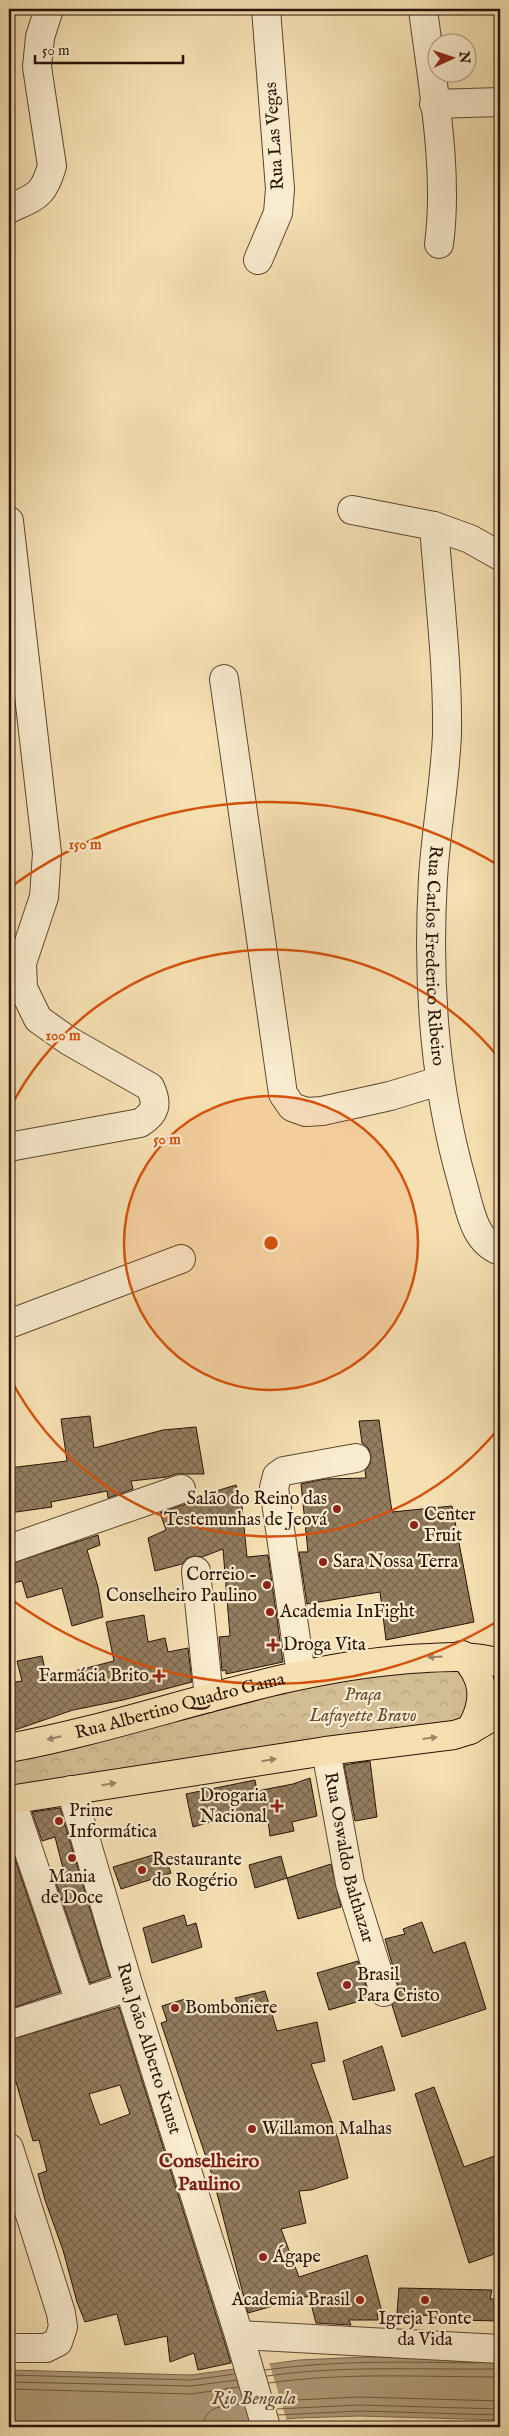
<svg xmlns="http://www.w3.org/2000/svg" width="509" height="2436" viewBox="0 0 509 2436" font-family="'IM FELL English',serif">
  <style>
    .park { fill: url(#park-crowns); stroke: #7e684e }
    .water { fill: #b09a78; stroke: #7a644b }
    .pier { fill: #f6e0b2 }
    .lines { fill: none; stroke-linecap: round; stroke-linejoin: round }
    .shore { stroke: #6c5640; stroke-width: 1 }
    .building { fill: url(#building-cross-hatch); stroke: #291308; fill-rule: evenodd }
    .minor-casing { stroke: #5c4632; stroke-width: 30 }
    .major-casing { stroke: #291308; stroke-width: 30 }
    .minor { stroke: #f9ebcd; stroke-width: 28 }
    .major { stroke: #f6e0b2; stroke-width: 28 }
    .oneway { fill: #9a8466 }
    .ring { fill: none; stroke: #d5520c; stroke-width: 2.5 }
    .poi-dot { fill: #8f2418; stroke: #f9ebcd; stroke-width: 2 }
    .labels { text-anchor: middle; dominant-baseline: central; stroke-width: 4.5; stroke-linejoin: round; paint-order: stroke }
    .street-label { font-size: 18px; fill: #291308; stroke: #f9ebcd }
    .poi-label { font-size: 18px; fill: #291308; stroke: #f9ebcd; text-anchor: start }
    .park-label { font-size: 18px; font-style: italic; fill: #644e39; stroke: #f9ebcd }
    .water-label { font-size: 19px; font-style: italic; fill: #5f4935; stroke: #f9ebcd }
    .quarter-label { font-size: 20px; font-weight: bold; fill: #7a1f14; stroke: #f9ebcd }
    .centre { fill: #d5520c; stroke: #f9ebcd; stroke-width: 2.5 }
    .ring-label { font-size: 15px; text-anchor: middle; font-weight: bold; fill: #d5520c; stroke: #f9ebcd; stroke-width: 4.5; stroke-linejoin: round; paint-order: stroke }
  </style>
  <defs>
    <pattern id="park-crowns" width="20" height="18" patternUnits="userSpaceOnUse" patternTransform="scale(1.25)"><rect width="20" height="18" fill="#d3bd95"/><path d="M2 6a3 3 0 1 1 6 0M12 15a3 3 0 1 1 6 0" fill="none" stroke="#b5a27f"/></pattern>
    <pattern id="building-cross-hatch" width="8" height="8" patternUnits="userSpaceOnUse" patternTransform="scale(1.25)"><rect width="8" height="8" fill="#947e60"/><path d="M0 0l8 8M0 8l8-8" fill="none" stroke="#79664d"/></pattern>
  </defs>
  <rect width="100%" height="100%" fill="#f6e0b2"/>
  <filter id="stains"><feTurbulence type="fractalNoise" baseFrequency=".004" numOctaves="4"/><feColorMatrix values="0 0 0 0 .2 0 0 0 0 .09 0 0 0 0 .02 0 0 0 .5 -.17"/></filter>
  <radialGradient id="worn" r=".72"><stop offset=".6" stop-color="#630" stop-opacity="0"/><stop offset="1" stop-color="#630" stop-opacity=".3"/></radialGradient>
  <path class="park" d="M466 1661 475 1695 465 1722 9 1795V1752L303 1683Z"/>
  <path class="water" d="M365 2357 500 2358V2420L359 2416 298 2418 196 2427H9V2370L191 2375 299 2360Z"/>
  <path class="pier" d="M269 2362 287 2421 257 2424 240 2366Z"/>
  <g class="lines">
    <path class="shore" d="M265 2370C335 2360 405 2362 476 2363
      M9 2375 191 2380 235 2374
      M267 2376C344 2365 422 2370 500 2369
      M9 2382 191 2386 237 2380
      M269 2383C346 2372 423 2377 500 2377
      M9 2389 191 2394 239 2387
      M274 2401 359 2397 500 2401
      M276 2409 359 2405 500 2409
      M278 2415 359 2411 500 2415
      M203 2427C204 2404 226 2406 244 2404"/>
  </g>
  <path class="building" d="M90 1416 94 1448 163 1430 196 1427 204 1474H176L167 1477 131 1481 133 1489 108 1498 107 1491 51 1502 52 1507 9 1513V1468L67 1461 61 1419Z
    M379 1420 392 1512 452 1506 474 1622 386 1640 380 1592 307 1604 299 1552H308L301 1484 325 1479 366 1478 365 1471 370 1464 371 1456 368 1448 362 1443 359 1421Z
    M236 1485 242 1506 247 1557 268 1555 283 1662 226 1674V1670L222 1671 219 1637 230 1636 223 1549 202 1557 194 1556 187 1558 182 1564 155 1571 148 1538 166 1530 160 1513 186 1504 193 1498Z
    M98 1535 100 1545 87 1550 98 1587 103 1617 72 1626 62 1588 27 1598 22 1581 9 1584V1564Z
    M144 1615 148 1642 165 1638 168 1652 188 1648 192 1682 123 1700 73 1710 9 1732V1683L22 1681 17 1661 42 1656 47 1678 114 1661 106 1622Z
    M370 1761 377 1817 355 1821 344 1765Z
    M310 1778 317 1816 292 1822 294 1831 270 1836 267 1812 232 1821 231 1816 193 1827 186 1794 255 1780 257 1791 293 1784Z
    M60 1808 110 1976 90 1983 56 1883 66 1880 55 1837 42 1841 32 1812Z
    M163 1852 171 1873 121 1889 113 1867Z
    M14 1856 60 1992 9 2009V1857Z
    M281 1856 287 1878 255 1888 249 1865Z
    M331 1864 341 1907 298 1919 287 1878Z
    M184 1915 187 1926 196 1923 202 1947 152 1963 143 1928Z
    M422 1922 433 1953 465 1942 486 2009 402 2037 392 2005 399 1996V1988L385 1939 405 1934 403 1929Z
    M358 1961 370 1998 329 2010 317 1973Z
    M265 1991 277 2031 317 2022 325 2061 311 2064 338 2139 348 2178 311 2190 299 2191 306 2223 281 2229 299 2277 367 2255 382 2312H377L378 2320H349L351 2325 316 2323 309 2296 248 2313 213 2178 161 2023 167 2021 162 2006 185 1999 190 2014 209 2008 216 2010 238 2004 235 1998Z
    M119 2007 224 2340 231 2363 198 2370 194 2353 170 2362 167 2336 125 2345 117 2314 85 2322 77 2302 63 2250 45 2200 38 2174 47 2171 39 2140 33 2141 16 2082 14 2083 9 2067V2040ZM120 2085 130 2114 100 2125 89 2094Z
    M382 2046 395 2090 353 2100 343 2061Z
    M434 2087 464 2167 500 2154V2252L469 2263 415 2094Z
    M399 2288 492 2290 490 2299H500V2321L456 2320V2318L397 2313Z"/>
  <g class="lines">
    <defs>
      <g id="minor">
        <path d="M423 9C432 83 449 170 439 244"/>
        <path d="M434 104 500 102"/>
        <path d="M9 209C36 196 43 197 52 166L37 67 40 37 49 9"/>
        <path d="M258 260 278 213 280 189 266 9"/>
        <path d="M352 510 434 526 470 539 500 556"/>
        <path d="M9 521 47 853 44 897 22 963 23 988 38 1019 69 1041 150 1087C158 1104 156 1113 140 1123L9 1147"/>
        <path id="s1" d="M434 526C439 595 448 666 447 734 445 782 436 830 433 878 427 981 434 1085 463 1185 470 1210 474 1241 500 1251"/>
        <path d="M224 679 283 1094 292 1107 306 1112 322 1111 390 1096 439 1081"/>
        <path d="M9 1324 181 1259"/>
        <path d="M9 1549 181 1489"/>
        <path d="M196 1571 209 1698"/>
        <path d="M301 1674 274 1488 277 1476 284 1471 356 1458"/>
        <path id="s2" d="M326 1751 350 1883 384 1992"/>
        <path id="s3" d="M71 1790 129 1987 239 2335 266 2427"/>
        <path d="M11 1799 80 2002"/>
        <path d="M9 2025 129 1987"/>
        <path d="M9 2148 61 2313 63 2327 58 2342 46 2348H9"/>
        <path d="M239 2335 500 2349"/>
      </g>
      <g id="major">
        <path d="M462 1655C487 1678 486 1704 470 1730"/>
        <path id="s4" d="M9 1748C144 1723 273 1669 410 1659 442 1657 470 1654 500 1663"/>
        <path d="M9 1800 326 1751 454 1735 470 1730 500 1712"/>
      </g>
    </defs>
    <use href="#minor" class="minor-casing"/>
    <use href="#major" class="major-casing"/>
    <use href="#minor" class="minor"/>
    <use href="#major" class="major"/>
  </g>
  <defs><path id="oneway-solid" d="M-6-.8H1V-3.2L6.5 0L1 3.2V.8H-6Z" transform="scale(1.25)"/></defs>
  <g class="oneway">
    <use href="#oneway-solid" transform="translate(435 1657) rotate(176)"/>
    <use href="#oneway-solid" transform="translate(54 1738) rotate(167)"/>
    <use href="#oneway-solid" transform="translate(430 1738) rotate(-7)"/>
    <use href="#oneway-solid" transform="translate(269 1760) rotate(-9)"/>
    <use href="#oneway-solid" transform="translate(109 1784) rotate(-9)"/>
  </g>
  <circle cx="271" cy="1243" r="147" fill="#d5520c" fill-opacity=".12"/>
  <g class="ring">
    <circle cx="271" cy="1243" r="147"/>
    <path d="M499 1428A294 294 0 0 1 9 1376M9 1110A294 294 0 0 1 499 1058"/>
    <path d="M498 1621A441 441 0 0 1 12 1600M12 886A441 441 0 0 1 498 865"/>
  </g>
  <g class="poi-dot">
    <circle cx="337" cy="1509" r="5"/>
    <circle cx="414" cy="1525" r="5"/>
    <circle cx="323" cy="1562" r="5"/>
    <circle cx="267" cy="1585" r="5"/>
    <circle cx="270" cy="1612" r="5"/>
    <path d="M270.5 1637.5h5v5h5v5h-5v5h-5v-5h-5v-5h5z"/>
    <path d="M156.5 1668.5h5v5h5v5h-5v5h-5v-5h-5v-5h5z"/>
    <path d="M274.5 1798.5h5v5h5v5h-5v5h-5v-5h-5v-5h5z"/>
    <circle cx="59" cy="1821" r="5"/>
    <circle cx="72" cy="1858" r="5"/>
    <circle cx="142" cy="1870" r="5"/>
    <circle cx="347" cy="1985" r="5"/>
    <circle cx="175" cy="2008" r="5"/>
    <circle cx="252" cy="2129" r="5"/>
    <circle cx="263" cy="2257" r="5"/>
    <circle cx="360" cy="2300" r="5"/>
    <circle cx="425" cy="2300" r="5"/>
  </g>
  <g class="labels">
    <g class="street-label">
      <text transform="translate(275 136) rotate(-94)">Rua Las Vegas</text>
      <text stroke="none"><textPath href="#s1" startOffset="431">Rua Carlos Frederico Ribeiro</textPath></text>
      <text stroke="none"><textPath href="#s4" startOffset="176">Rua Albertino Quadro Gama</textPath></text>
      <text stroke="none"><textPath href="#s2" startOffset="109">Rua Oswaldo Balthazar</textPath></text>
      <text stroke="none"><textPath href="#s3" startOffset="270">Rua João Alberto Knust</textPath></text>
    </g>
    <g class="poi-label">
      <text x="327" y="1499" text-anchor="end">Salão do Reino das<tspan x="327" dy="21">Testemunhas de Jeová</tspan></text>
      <text x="424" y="1515">Center<tspan x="424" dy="21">Fruit</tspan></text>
      <text x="333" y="1562">Sara Nossa Terra</text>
      <text x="257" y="1575" text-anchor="end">Correio -<tspan x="257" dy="21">Conselheiro Paulino</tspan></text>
      <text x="280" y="1612">Academia InFight</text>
      <text x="283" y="1645">Droga Vita</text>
      <text x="149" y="1676" text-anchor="end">Farmácia Brito</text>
      <text x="267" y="1796" text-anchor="end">Drogaria<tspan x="267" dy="21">Nacional</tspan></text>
      <text x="69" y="1811">Prime<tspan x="69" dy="21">Informática</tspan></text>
      <text x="152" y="1860">Restaurante<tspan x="152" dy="21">do Rogério</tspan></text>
      <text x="72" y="1877" text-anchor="middle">Mania<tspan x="72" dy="21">de Doce</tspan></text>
      <text x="357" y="1975">Brasil<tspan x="357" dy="21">Para Cristo</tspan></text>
      <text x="185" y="2008">Bomboniere</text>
      <text x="262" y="2129">Willamon Malhas</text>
      <text x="273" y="2257">Ágape</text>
      <text x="350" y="2300" text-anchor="end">Academia Brasil</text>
      <text x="425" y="2319" text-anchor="middle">Igreja Fonte<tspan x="425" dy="21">da Vida</tspan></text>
    </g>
    <g class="park-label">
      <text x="363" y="1695">Praça<tspan x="363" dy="21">Lafayette Bravo</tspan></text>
    </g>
    <g class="water-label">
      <text x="254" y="2399">Rio Bengala</text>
    </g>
    <g class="quarter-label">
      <text x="209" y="2161">Conselheiro<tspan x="209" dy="23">Paulino</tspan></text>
    </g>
  </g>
  <circle cx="271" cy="1243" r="8" class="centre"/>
  <g class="ring-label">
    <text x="85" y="849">150 m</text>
    <text x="63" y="1040">100 m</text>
    <text x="167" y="1144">50 m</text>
  </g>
  <rect width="509" height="2436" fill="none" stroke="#f6e0b2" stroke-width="30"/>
  <rect x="10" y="10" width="489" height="2416" fill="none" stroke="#291308" stroke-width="2.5"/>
  <rect x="15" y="15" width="479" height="2406" fill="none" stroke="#291308"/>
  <g transform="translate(452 58) rotate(87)"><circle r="24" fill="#f9ebcd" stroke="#a6957e"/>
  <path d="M0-4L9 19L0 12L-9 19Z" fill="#8f2418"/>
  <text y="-8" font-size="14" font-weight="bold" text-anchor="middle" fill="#291308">N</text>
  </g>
  <path d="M35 55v8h148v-8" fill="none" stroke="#291308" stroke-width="2.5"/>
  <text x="42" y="55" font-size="15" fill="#291308" stroke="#f9ebcd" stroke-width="4" paint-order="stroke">50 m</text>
  <rect width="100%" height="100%" filter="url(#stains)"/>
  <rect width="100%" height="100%" fill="url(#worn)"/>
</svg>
